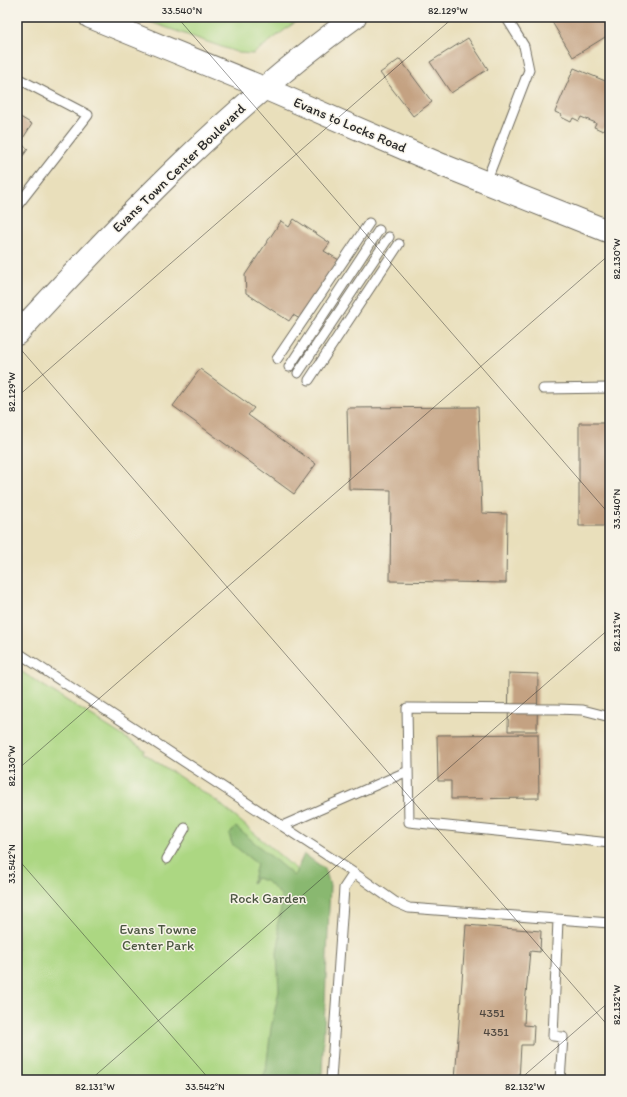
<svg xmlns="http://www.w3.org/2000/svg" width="627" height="1097" viewBox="0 0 627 1097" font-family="Itim,sans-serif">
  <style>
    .green { fill: #acd782; stroke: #6c8156 }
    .forest { fill: #89b870; stroke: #5a724e }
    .building { fill: #c4a282 }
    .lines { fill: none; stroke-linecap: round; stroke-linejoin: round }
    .service-casing { stroke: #6e6a5d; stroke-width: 11 }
    .tertiary-casing { stroke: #6e6a5d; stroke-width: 24 }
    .service { stroke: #fff; stroke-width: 9 }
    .tertiary { stroke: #fff; stroke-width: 22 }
    .ticks { fill: none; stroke: #2b2b2b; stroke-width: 1; stroke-opacity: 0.45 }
    .labels { text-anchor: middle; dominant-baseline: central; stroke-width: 3; stroke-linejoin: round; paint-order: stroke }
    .number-label { font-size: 12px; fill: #514941 }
    .street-label { font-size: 14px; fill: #2b2b2b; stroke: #f7f3e8 }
    .park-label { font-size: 14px; fill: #4b5641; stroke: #f7f3e8 }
    .neatline { fill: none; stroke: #2b2b2b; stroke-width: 1.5 }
    .ticks-label { font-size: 10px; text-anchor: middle; fill: #2b2b2b }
  </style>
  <rect width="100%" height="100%" fill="#f7f3e8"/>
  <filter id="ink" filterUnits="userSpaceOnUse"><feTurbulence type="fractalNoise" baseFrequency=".025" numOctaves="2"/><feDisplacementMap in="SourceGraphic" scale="8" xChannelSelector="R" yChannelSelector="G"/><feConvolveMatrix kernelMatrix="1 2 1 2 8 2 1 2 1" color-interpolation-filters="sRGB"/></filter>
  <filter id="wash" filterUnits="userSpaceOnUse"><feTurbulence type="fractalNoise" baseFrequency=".012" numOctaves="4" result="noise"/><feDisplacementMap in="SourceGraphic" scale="16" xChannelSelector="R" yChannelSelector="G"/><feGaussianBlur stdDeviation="0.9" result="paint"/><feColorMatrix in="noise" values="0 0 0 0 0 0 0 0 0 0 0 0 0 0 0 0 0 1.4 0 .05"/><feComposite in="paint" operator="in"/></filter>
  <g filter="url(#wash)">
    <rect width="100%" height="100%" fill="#e9dfbb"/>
    <path class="green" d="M136 17H302L253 54 239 53Z
      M17 669 145 750 143 753 218 802 304 876 290 1080H17Z"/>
    <path class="forest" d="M236 827 294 876 304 854 325 869 330 885 322 1074 289 1080H262L266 1070 271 1028 279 991 277 952 280 937 277 926 281 909V895L266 881 256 878 252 884 257 864 232 844 229 834Z"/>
    <g id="blocks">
      <path class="building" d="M549 17H610V34L573 57Z
        M468 38 488 69 451 93 430 62Z
        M400 59 432 102 413 116 380 73Z
        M574 68 610 83V130L605 128 603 131 594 127 596 123 581 117 579 121 573 118 571 122 561 117 562 115 555 112Z
        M17 115 32 124 20 143 28 149 17 164Z
        M294 219 330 243 324 251 339 260 300 319 293 315 289 321 246 293 245 275 281 221 289 227Z
        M200 369 254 408 248 415 316 464 294 494 173 406Z
        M478 407 482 513 507 514 506 583 390 581 391 490 349 489 347 408Z
        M579 423H610V526H579Z
        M509 673 538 674 537 731H508Z
        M538 734 539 798 451 799V781H438L437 735Z
        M466 925 541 931 540 952 530 951 525 1005 524 1025 534 1026 533 1045H521L519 1080H455Z"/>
    </g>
  </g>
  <g filter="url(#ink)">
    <use href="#blocks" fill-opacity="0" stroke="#6e6a5d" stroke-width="1"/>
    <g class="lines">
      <defs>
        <path id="service" d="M17 78 88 115 17 206
          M486 182 529 70 524 46 506 17
          M277 359 369 223
          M289 367 379 230
          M298 373 389 237
          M309 380 399 244
          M543 389 610 388
          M17 652 354 873 395 902 409 908 610 923
          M610 717 583 710 556 709 407 708 409 822 610 843
          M282 826 408 771
          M167 859 185 828
          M558 920 553 1036 563 1037 560 1080
          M331 1080 344 888 354 873"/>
        <path id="tertiary" d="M90 17 264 88 442 165 610 232
          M17 334C121 221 229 107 355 17"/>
      </defs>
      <use href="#service" class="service-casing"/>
      <use href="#tertiary" class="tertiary-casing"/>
      <use href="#service" class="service"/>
      <use href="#tertiary" class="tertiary"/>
    </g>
  </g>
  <path class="ticks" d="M177 17 610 515M17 23 24 17M17 345 610 1028M17 397 454 17M17 770 610 254M17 858 210 1080M90 1080 610 628M519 1080 610 1001"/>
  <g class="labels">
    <g class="number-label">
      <text x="492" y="1013">4351</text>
      <text x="496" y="1032">4351</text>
    </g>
    <g class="street-label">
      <text transform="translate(350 125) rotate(23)">Evans to Locks Road</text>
      <text transform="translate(179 168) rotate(-44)">Evans Town Center Boulevard</text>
    </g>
    <g class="park-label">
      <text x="268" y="898">Rock Garden</text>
      <text x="158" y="929">Evans Towne<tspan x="158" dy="16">Center Park</tspan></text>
    </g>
  </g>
  <rect width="627" height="1097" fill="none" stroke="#f7f3e8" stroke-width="44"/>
  <rect x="22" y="22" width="583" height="1053" class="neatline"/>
  <g class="ticks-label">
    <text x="182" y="14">33.540°N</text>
    <text x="448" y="14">82.129°W</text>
    <text transform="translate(616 259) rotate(-90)" y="4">82.130°W</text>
    <text transform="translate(11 392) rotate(-90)" y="4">82.129°W</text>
    <text transform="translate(616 509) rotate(-90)" y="4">33.540°N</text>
    <text transform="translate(616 632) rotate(-90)" y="4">82.131°W</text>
    <text transform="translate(11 766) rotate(-90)" y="4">82.130°W</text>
    <text transform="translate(11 864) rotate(-90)" y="4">33.542°N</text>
    <text transform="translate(616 1005) rotate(-90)" y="4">82.132°W</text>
    <text x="95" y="1090">82.131°W</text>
    <text x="205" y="1090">33.542°N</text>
    <text x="525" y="1090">82.132°W</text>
  </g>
</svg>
